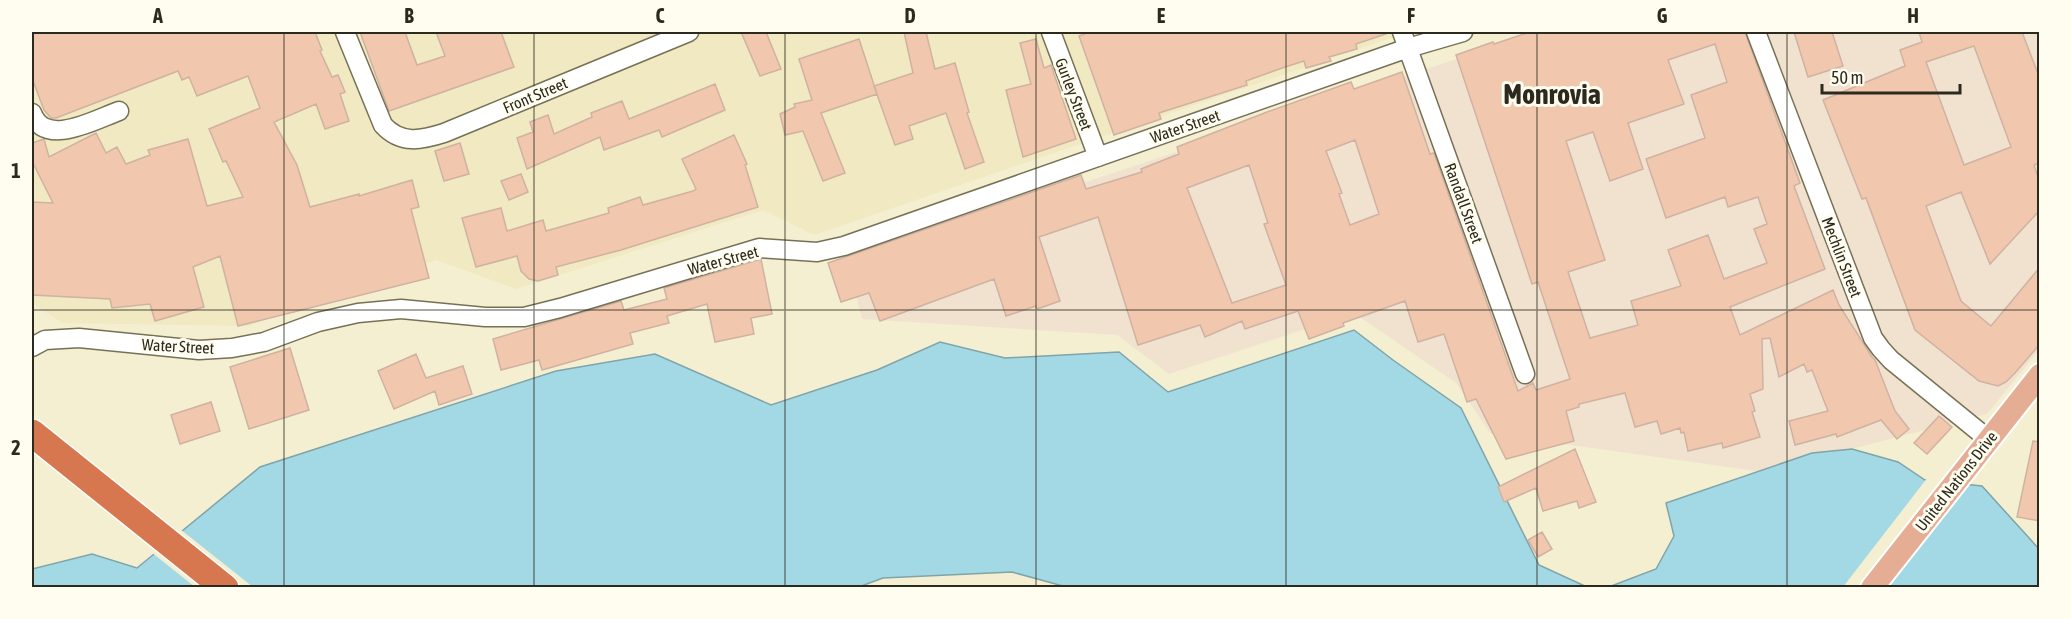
<svg xmlns="http://www.w3.org/2000/svg" width="2071" height="619" viewBox="0 0 2071 619" font-family="'Asap Condensed',sans-serif">
  <style>
    .built { fill: #f0e9c2 }
    .industrial { fill: #f1e2cf }
    .water { fill: #a3d8e5; stroke: #7fa4a9; stroke-width: 1.5 }
    .pier { fill: #f5efd1 }
    .building { fill: #f1c7ae; stroke: #cfb2a2; stroke-width: 1.5; fill-rule: evenodd }
    .lines { fill: none; stroke-linecap: round; stroke-linejoin: round }
    .minor-casing { stroke: #767155; stroke-width: 21 }
    .major-casing { stroke: #fff; stroke-width: 26 }
    .highway-casing { stroke: #fff; stroke-width: 30 }
    .minor { stroke: #fff; stroke-width: 18 }
    .major { stroke: #e6ad95; stroke-width: 22 }
    .highway { stroke: #d6774f; stroke-width: 27 }
    .grid { fill: none; stroke: #2c2a1e; stroke-width: 1.5; stroke-opacity: 0.55 }
    .labels { text-anchor: middle; dominant-baseline: central; stroke-width: 6; stroke-linejoin: round; paint-order: stroke }
    .street-label { font-size: 16px; fill: #2c2a1e; stroke: #fffcf0 }
    .town-label { font-size: 28px; font-weight: bold; fill: #2c2a1e; stroke: #fffcf0 }
    .neatline { fill: none; stroke: #2c2a1e; stroke-width: 2 }
    .grid-label { font-size: 20px; text-anchor: middle; font-weight: bold; fill: #2c2a1e }
  </style>
  <rect width="100%" height="100%" fill="#f5efd1"/>
  <path class="built" d="M32 32H1408L814 235 763 210 516 289 436 260 249 326 62 323 32 303Z"/>
  <path class="industrial" d="M1538 32H2039V350L1987 414 1763 472 1491 434 1456 383 1354 313 1169 374 1117 335 862 319 847 261Z"/>
  <path class="water" d="M1354 330 1393 360 1461 408 1539 565 1587 587 1070 588 1012 572 883 578 856 588H32V569L92 554 137 568 260 467 556 371 655 354 771 405 877 370 940 342 1005 358 1119 352 1168 392Z
    M1852 449 1898 462 1925 480 1982 486 2039 549V587L1606 588 1656 569 1674 536 1666 503 1812 453Z"/>
  <path class="pier" d="M1928 477 1951 480 1883 588 1843 587Z
    M180 529 253 587H195L151 552Z"/>
  <path class="building" d="M32 32H315L322 50 320 51 332 77 338 75 345 92 340 94 349 121 325 129 316 104 274 122 297 165 310 207 359 194V196L412 180 419 207 411 209 429 278 238 326 220 256 193 267 204 307 155 321 150 304 112 308 110 299 32 295 33 202 53 203 32 161V143L44 139 49 157 96 133 106 153 117 147 126 164 150 155 148 150 188 139 207 206 243 197 226 161 223 162 209 129 260 108 248 76 197 96 189 77 182 80 178 71 56 118H51L44 110 32 78Z
    M360 32H405L417 65 445 56 436 32H501L514 67 389 111Z
    M741 32H766L781 69 760 76Z
    M904 32H926L935 69 955 63 969 112 967 113 984 162 965 169 946 113 909 126 913 139 895 145 874 86 913 73Z
    M1090 32H1386V34L1356 44 1357 49 1329 57 1331 61 1306 68 1304 61 1285 67 1246 81 1247 85 1159 113 1161 119 1114 135 1079 36Z
    M1530 32H1745L1800 183 1794 186 1825 269 1730 307 1740 335 1833 290 1839 305 1872 357 1875 360 1895 411 1909 429 1897 439 1881 420 1837 437 1836 434 1795 445 1789 421 1828 411 1812 370 1807 372 1804 364 1779 377 1770 338 1762 339 1763 389 1750 394 1755 411 1752 412 1760 437 1723 448 1722 443 1688 451 1684 432 1681 433 1680 428 1661 434 1657 421 1635 427 1625 393 1579 404V407L1566 411 1574 441 1506 459 1476 399 1467 402 1444 334 1418 342 1405 301 1343 323 1344 326 1309 339 1298 311 1245 329 1242 321 1205 337 1200 325 1138 345 1098 217 1039 237 1060 301 1037 309 1036 306 1006 316 994 279 880 321 869 293 841 302 828 263 1081 175 1086 189 1142 172 1141 169 1179 154 1177 147 1267 112 1351 82 1354 89 1402 72 1430 154 1434 153 1518 391 1533 383 1536 390 1570 379 1538 282 1532 284 1456 55 1493 42 1494 44ZM1715 44 1727 82 1691 95 1705 138 1646 159 1666 218 1725 197 1728 207 1758 197 1767 224 1754 229 1767 263 1724 279 1708 235 1668 250 1681 286 1631 301 1638 325 1590 338 1568 272 1605 260 1566 141 1593 132 1610 181 1643 169 1628 123 1684 104 1668 60ZM1355 140 1379 214 1350 225 1339 194 1342 193 1326 151ZM1249 165 1268 223 1264 224 1286 285 1232 303 1187 188Z
    M1794 32H1832L1843 66 1808 77Z
    M1919 32H2022L2040 79V163L2034 165 2040 183V210L1990 264 1961 192 1926 206 1961 301 1991 326 2040 267V344L2015 373 2006 382 1998 386 1979 381 1915 330 1866 198 1862 199 1823 100 1905 66 1900 50 1922 42ZM1974 46 2011 147 1964 165 1926 62Z
    M859 39 877 94 821 113 845 173 823 181 803 131 785 135 780 114 795 107 794 104 812 100 799 59Z
    M1036 39 1044 68 1051 65 1076 139 1023 157 1006 90 1031 84 1020 43Z
    M715 84 725 110 662 137 659 130 604 150 600 137 527 169 517 138 533 132 530 122 548 115 554 134 592 117 591 113 622 101 629 119Z
    M734 135 747 164 745 165 758 207 621 250 556 267 558 275 538 281 529 279 521 271 517 256 476 267 462 218 501 208 507 231 543 220 546 231 609 213 608 208 640 197 643 205 693 191 696 189 682 159Z
    M460 143 469 174 444 181 435 151Z
    M521 174 528 192 509 200 501 181Z
    M761 259 772 314 751 318 754 334 715 342 707 304 667 316 669 323 630 333 633 344 542 370 539 360 501 370 493 339 621 301 624 310 667 299 664 288Z
    M290 348 309 410 249 429 230 367Z
    M416 354 426 378 463 366 472 394 439 405 435 391 394 409 378 371Z
    M211 402 220 431 180 444 171 415Z
    M1939 416 1952 427 1927 454 1914 443Z
    M2033 441 2040 442V521L2017 517Z
    M1575 449 1596 502 1579 508 1577 501 1543 511 1536 488 1504 502 1498 487Z
    M1542 532 1552 549 1538 557 1528 540Z"/>
  <g class="lines">
    <defs>
      <path id="minor" d="M345 32 383 125C401 145 422 140 444 133L689 32
        M1051 32 1098 157
        M1402 32 1525 374
        M1756 32 1873 338 1881 349 1891 360 1988 439
        M32 113C45 148 94 120 119 111
        M32 347 45 340 79 338 199 350 232 348 264 342 318 322 358 313 401 309 485 317H524L560 308 759 248 817 252 844 246 1408 48 1463 32"/>
      <path id="major" d="M1872 588 2040 375"/>
      <path id="highway" d="M32 433 225 588"/>
    </defs>
    <use href="#minor" class="minor-casing"/>
    <use href="#major" class="major-casing"/>
    <use href="#highway" class="highway-casing"/>
    <use href="#minor" class="minor"/>
    <use href="#major" class="major"/>
    <use href="#highway" class="highway"/>
  </g>
  <path class="grid" d="M284 32V588M534 32V588M785 32V588M1036 32V588M1286 32V588M1537 32V588M1787 32V588M32 310H2040"/>
  <g class="labels">
    <g class="street-label">
      <text transform="translate(1074 94) rotate(69)">Gurley Street</text>
      <text transform="translate(535 95) rotate(-23)">Front Street</text>
      <text transform="translate(1185 126) rotate(-19)">Water Street</text>
      <text transform="translate(1464 203) rotate(70)">Randall Street</text>
      <text transform="translate(1842 257) rotate(69)">Mechlin Street</text>
      <text transform="translate(723 260) rotate(-15)">Water Street</text>
      <text transform="translate(178 346) rotate(3)">Water Street</text>
      <text transform="translate(1956 481) rotate(-52)">United Nations Drive</text>
    </g>
    <g class="town-label">
      <text x="1552" y="94">Monrovia</text>
    </g>
  </g>
  <rect width="2071" height="619" fill="none" stroke="#fffcf0" stroke-width="66"/>
  <path d="M1822 84v9h138v-9" fill="none" stroke="#2c2a1e" stroke-width="3"/>
  <text x="1831" y="84" font-size="18" fill="#2c2a1e" stroke="#fffcf0" stroke-width="4.5" paint-order="stroke">50 m</text>
  <rect x="33" y="33" width="2005" height="553" class="neatline"/>
  <g class="grid-label">
    <text x="158" y="23">A</text>
    <text x="409" y="23">B</text>
    <text x="660" y="23">C</text>
    <text x="910" y="23">D</text>
    <text x="1161" y="23">E</text>
    <text x="1411" y="23">F</text>
    <text x="1662" y="23">G</text>
    <text x="1913" y="23">H</text>
    <text x="16" y="178">1</text>
    <text x="16" y="455">2</text>
  </g>
</svg>
